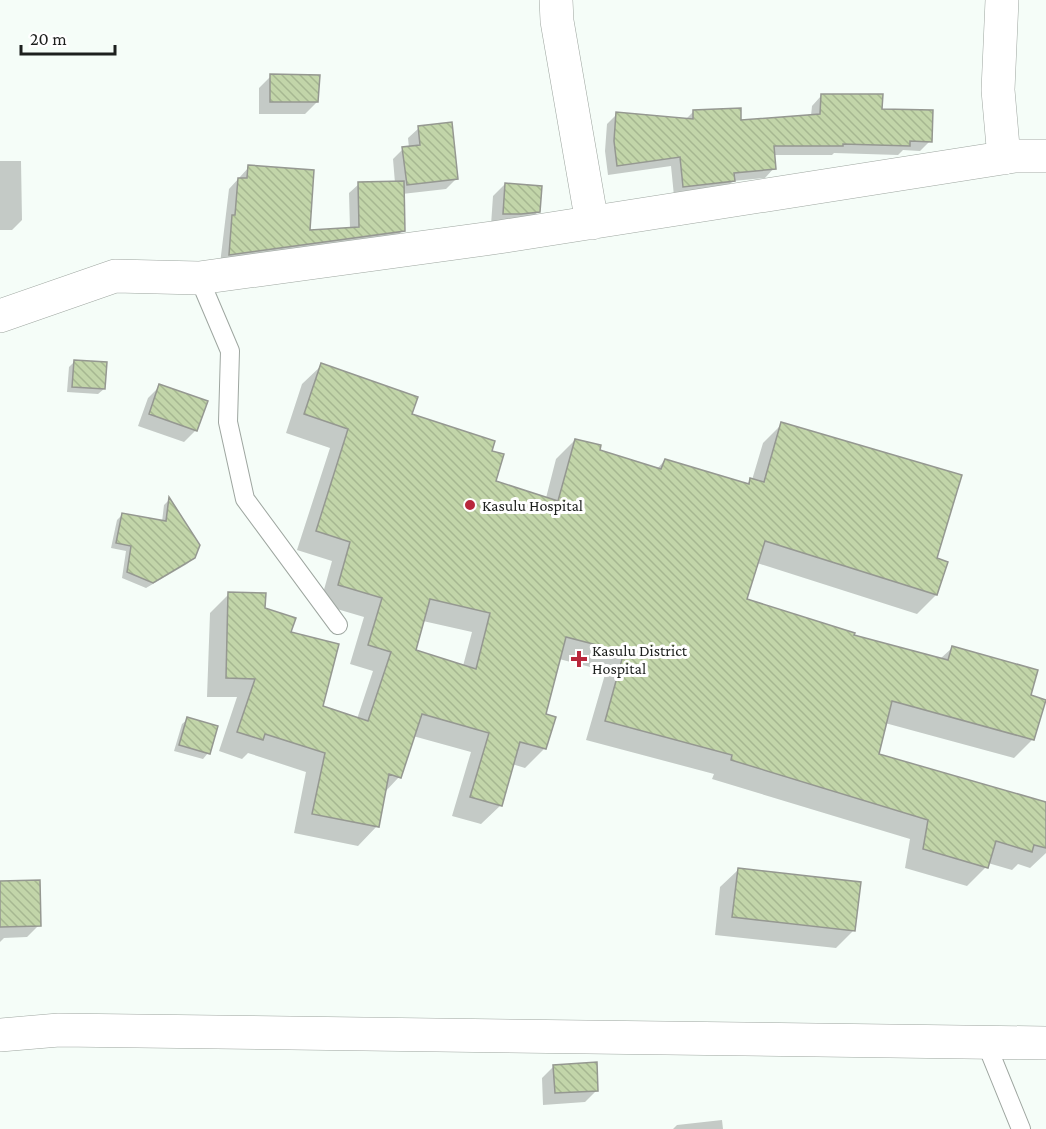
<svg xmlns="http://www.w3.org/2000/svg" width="1046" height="1129" viewBox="0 0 1046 1129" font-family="'Crimson Pro',serif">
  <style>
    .shadow { fill: #0003; fill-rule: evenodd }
    .building { fill: url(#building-back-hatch); stroke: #959891; stroke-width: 1.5; fill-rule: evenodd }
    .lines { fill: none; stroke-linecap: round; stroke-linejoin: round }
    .lane-casing { stroke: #9ea6a0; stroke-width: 20 }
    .street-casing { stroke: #9ea6a0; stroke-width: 34 }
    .lane { stroke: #fff; stroke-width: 18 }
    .street { stroke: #fff; stroke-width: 33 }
    .poi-dot { fill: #b8273b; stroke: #fff; stroke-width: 2 }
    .labels { text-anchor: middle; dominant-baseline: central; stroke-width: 6; stroke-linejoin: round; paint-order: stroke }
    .poi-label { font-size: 16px; fill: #1d201e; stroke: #fff; text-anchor: start }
  </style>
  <defs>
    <pattern id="building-back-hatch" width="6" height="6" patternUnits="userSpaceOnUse" patternTransform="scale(1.5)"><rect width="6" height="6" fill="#c2d5a9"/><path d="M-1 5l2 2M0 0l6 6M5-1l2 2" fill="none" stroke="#a6b791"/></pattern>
  </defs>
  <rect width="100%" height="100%" fill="#f5fdf8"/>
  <path class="shadow" d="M271 76 317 102 305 114H259V88Z
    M821 96 881 110 930 141 920 151 903 150 898 155 834 153 832 155H773L774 168 765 178 733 181 724 190 674 196 671 166 608 175 605 151 607 124 617 114 685 120 694 111 740 122 811 116 812 106Z
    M419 128 456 179 446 189 402 194 403 230 394 240 220 264 229 189 249 167 308 232 350 229 349 193 359 184 395 183 393 159 403 149 409 148 408 138Z
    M0 161H21L22 220 12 230H0Z
    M505 184 539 211 526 223 491 225 493 196Z
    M75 361 104 389 98 394 67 392 69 367Z
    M322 365 410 415 490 452 494 482 546 498 556 459 575 440 598 451 657 469 665 460 746 484 752 480 763 443 782 424 935 559 936 595 917 614 757 563 746 600 852 636 940 659 952 648 1029 696 1033 739 1014 758 885 723 877 755 1046 804V853L1030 868 1018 864 1012 870 988 863 986 867 967 886 905 868 910 839 712 779 714 774 586 740 606 671 559 659 544 715 545 748 525 768 512 764 501 805 481 824 452 816 471 752 413 736 399 777 384 793 377 826 358 846 294 833 306 772 248 753 242 759 219 751 237 697H207L210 613 229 594 264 609 289 634 322 707 357 719 373 671 350 664 364 617 320 604 332 561 297 550 330 448 286 433 302 384ZM423 621 472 632 463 666 414 651Z
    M160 386 196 430 184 442 138 426 148 398Z
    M169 500 193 558 187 564 146 588 122 578 126 551 111 548 117 520 122 515 162 522 164 505Z
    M188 719 208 753 203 759 174 751 182 724Z
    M738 870 854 930 836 948 715 935 720 887Z
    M0 883 39 925 27 937 4 938 0 942Z
    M554 1066 597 1090 585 1102 543 1105 542 1078Z
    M722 1120 723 1129H673L677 1125Z"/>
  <path class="building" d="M270 74 320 75 318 102H270Z
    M821 94H883L882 109 933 110 932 142 910 141V146L843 144V146H774L776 169 734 173 735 181 683 187 680 157 617 166 614 141 616 112 693 119V110L741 108V120L820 114Z
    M452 122 458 179 407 185 402 147 420 145 418 126Z
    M248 165 314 170 310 230 359 227 358 182 404 181 405 231 229 255 232 215H235L238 178H247Z
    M505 183 542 186 540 212 521 214H503Z
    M74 360 107 362 105 389 72 387Z
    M321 363 418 397 412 414 495 441 492 451 504 454 496 481 558 501 575 439 601 445 600 450 661 469 665 459 749 484 750 478 764 482 781 422 962 475 937 558 948 562 937 595 765 541 747 599 855 633 854 635 948 660 952 646 1038 670 1031 695 1046 700 1034 740 892 701 879 754 1046 802V848L1034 845 1032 852 996 841 988 868 923 849 928 820 731 760 732 755 605 721 624 652 566 637 546 714 556 717 546 749 520 742 502 806 470 797 489 733 422 714 401 778 389 774 379 827 312 814 325 753 265 734 263 740 237 732 255 679 226 678 228 592 266 593 265 608 296 618 291 632 339 644 323 706 368 721 391 652 368 645 382 598 338 585 350 542 316 531 348 429 304 414ZM430 599 490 613 476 669 416 650Z
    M159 384 208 401 197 431 149 414Z
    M169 497 200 545 195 558 153 583 127 572 131 546 116 543 122 513 166 521Z
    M187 717 218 726 210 754 179 745Z
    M738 868 861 882 855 931 732 917Z
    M40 880 41 926 0 927V881Z
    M597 1062 598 1091 555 1093 553 1065Z"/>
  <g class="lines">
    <defs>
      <path id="lane" d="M199 278 230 351 228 422 245 499 338 625
        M986 1043 1021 1129"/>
      <path id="street" d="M556 0 557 21 592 223
        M1002 0 998 90 1004 158
        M0 316 115 276 199 278 499 237 1015 156H1046
        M0 1035 59 1030 1046 1043"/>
    </defs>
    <use href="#lane" class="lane-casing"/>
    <use href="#street" class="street-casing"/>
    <use href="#lane" class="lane"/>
    <use href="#street" class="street"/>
  </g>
  <g class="poi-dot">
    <circle cx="470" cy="505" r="6"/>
    <path d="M576 650h6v6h6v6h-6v6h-6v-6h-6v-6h6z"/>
  </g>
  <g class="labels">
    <g class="poi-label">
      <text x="482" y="505">Kasulu Hospital</text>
      <text x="592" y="650">Kasulu District<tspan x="592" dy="18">Hospital</tspan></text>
    </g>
  </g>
  <path d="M21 45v9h94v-9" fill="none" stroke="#1d201e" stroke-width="3"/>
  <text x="30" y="45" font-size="18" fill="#1d201e" stroke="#ffffff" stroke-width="4.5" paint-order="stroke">20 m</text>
</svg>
